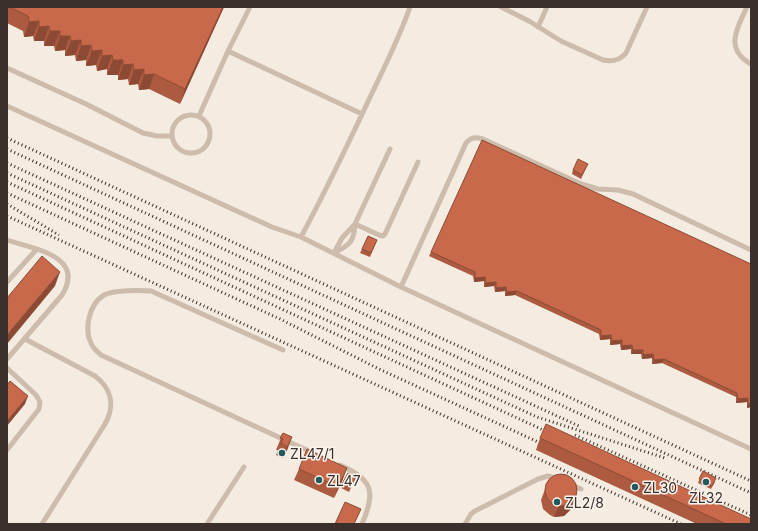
<svg xmlns="http://www.w3.org/2000/svg" width="758" height="531" viewBox="0 0 758 531" font-family="Inter,sans-serif">
  <style>
    .lines { fill: none; stroke-linecap: round; stroke-linejoin: round }
    .lane { stroke: #cdbbac; stroke-width: 5 }
    .rail { stroke: #3b302b; stroke-width: 3; stroke-dasharray: 1 3; stroke-linecap: butt }
    .wall { fill: #ac5a40 }
    .shaded-wall { fill: #8c4a34 }
    .building { fill: #c8694b; stroke: #8c4a34 }
    .poi-dot { fill: #1f5a5e; stroke: #fbf5ee; stroke-width: 1.5 }
    .labels { text-anchor: middle; dominant-baseline: central; stroke-width: 3; stroke-linejoin: round; paint-order: stroke }
    .poi-label { font-size: 14px; fill: #3b302b; stroke: #fbf5ee; text-anchor: start }
  </style>
  <rect width="100%" height="100%" fill="#f4ebe1"/>
  <g class="lines">
    <path class="lane" d="M501 7 529 21 561 41 603 60C612 62 619 61 626 53L647 7
      M747 7C737 28 724 49 751 64
      M538 27 547 7
      M228 51 362 114
      M7 68 86 104 143 133 157 136H172
      M7 106 272 227 301 237 401 287 751 449
      M172 134a19 19 0 1 1 38 0a19 19 0 1 1-38 0Z
      M199 116 228 51 250 7
      M390 149 355 224 379 235 383 236 385 234 418 162
      M355 224C354 243 349 245 334 253L342 238Z
      M301 237C327 189 350 140 373 91 386 64 400 36 410 7
      M7 240C34 249 86 256 62 295L7 359
      M7 282 36 250
      M401 287 466 143C471 137 476 137 483 139L581 184 598 189 618 190 633 194 751 250
      M25 339 95 376C112 389 115 406 105 424L42 524
      M283 350 151 291C140 290 113 290 104 295 89 304 84 329 91 343 93 349 97 351 101 355L313 453
      M7 368 36 395 40 402 39 409 7 450
      M340 465C373 480 376 491 362 524
      M571 485 581 489
      M207 524 244 467
      M465 524 471 514 475 511 538 479 548 476 559 479"/>
    <path class="rail" d="M7 138 751 481
      M7 149 751 493
      M7 163 581 427
      M7 173 537 417 665 458
      M7 182 554 435
      M7 193 280 319 379 369 549 447
      M7 204 59 235
      M7 216 681 524
      M575 435 751 515"/>
  </g>
  <path class="wall" d="M7 7H224L180 104 149 89 139 90 138 84 129 85 128 79 118 80V75H107V69L97 71 96 65 86 66V60L76 61 75 55 65 56V50L55 51 54 46H44V41H34L33 36 24 37 23 31 7 23Z
    M586 168 581 179 572 174 573 170Z
    M377 240 370 257 360 253 362 249Z
    M431 252 751 264V407L747 408V402L736 403V397L662 363 652 364V358L642 359 641 354H631V349L621 350 620 344 610 345V339L600 340 599 334 515 295 505 296V291L495 292 494 286 484 287V281L474 282 473 276 429 256Z
    M283 433 288 448 283 458 276 455 278 450H276Z
    M540 438 751 524H697L536 450Z
    M299 469 343 479 334 498 294 480Z
    M703 471 715 482 711 489 698 483Z
    M354 481 349 492 341 488 342 484Z
    M547 484 571 509 564 516 554 517 550 515 543 509 541 500Z"/>
  <path class="shaded-wall" d="M223 7H224L180 104 185 89Z
    M39 21 33 36 24 37 29 22Z
    M49 26 44 41H34L39 27Z
    M50 31H60L54 46H44Z
    M60 36H70L65 50 55 51Z
    M81 40 75 55 65 56 71 41Z
    M91 45 86 60 76 61 81 46Z
    M102 50 96 65 86 66 92 51Z
    M112 55 107 69 97 71 102 56Z
    M113 60H123L118 75H107Z
    M133 64 128 79 118 80 123 65Z
    M144 69 138 84 129 85 134 70Z
    M154 74 149 89 139 90 144 75Z
    M60 272 55 286 7 344V335Z
    M485 277 484 281 474 282 475 278Z
    M496 282 494 286 484 287 486 283Z
    M506 287 505 291 495 292 496 288Z
    M517 291 515 295 505 296 507 292Z
    M611 335 610 339 600 340 601 336Z
    M622 340 620 344 610 345 612 341Z
    M632 345 631 349 621 350 622 346Z
    M633 350H643L641 354H631Z
    M653 354 652 358 642 359 643 355Z
    M664 359 662 363 652 364 654 360Z
    M28 396 25 404 7 426V421Z
    M748 398 747 402 736 403 738 399Z
    M748 404H751V407L747 408Z
    M292 437 288 448 283 458 287 447Z
    M347 468 343 479 334 498 338 487Z
    M577 493 571 509 564 516 554 517 559 505Z"/>
  <path class="building" d="M9 7H223L185 89 154 74 144 75V69L134 70 133 64 123 65V60H113L112 55 102 56V50L92 51 91 45 81 46V40L71 41 70 36H60V31H50L49 26 39 27V21L29 22 28 16Z
    M482 140 751 264V404H748V398L738 399 737 393 664 359 654 360 653 354 643 355V350H633L632 345 622 346V340L612 341 611 335 601 336V330L517 291 507 292 506 287 496 288V282L486 283 485 277 475 278V272L431 252Z
    M578 159 588 164 582 175 573 170Z
    M368 236 377 240 371 253 362 249Z
    M42 256 60 272 7 335V298Z
    M10 381 28 396 7 421V385Z
    M546 424 751 519V524H726L540 438Z
    M283 433 292 437 287 447 281 443 283 439 280 438Z
    M307 449 347 468 338 487 299 469Z
    M703 471 716 478 712 486 699 479Z
    M348 473 356 477 350 488 342 484Z
    M545 490a16 16 0 1 1 32 0a16 16 0 1 1-32 0Z
    M345 502 361 509 354 524H335Z"/>
  <g class="poi-dot">
    <circle cx="282" cy="453" r="4"/>
    <circle cx="319" cy="480" r="4"/>
    <circle cx="706" cy="482" r="4"/>
    <circle cx="635" cy="487" r="4"/>
    <circle cx="557" cy="502" r="4"/>
  </g>
  <g class="labels">
    <g class="poi-label">
      <text x="290" y="453">ZL47/1</text>
      <text x="327" y="480">ZL47</text>
      <text x="643" y="487">ZL30</text>
      <text x="706" y="497" text-anchor="middle">ZL32</text>
      <text x="565" y="502">ZL2/8</text>
    </g>
  </g>
  <rect width="758" height="531" fill="none" stroke="#3b302b" stroke-width="16"/>
</svg>
